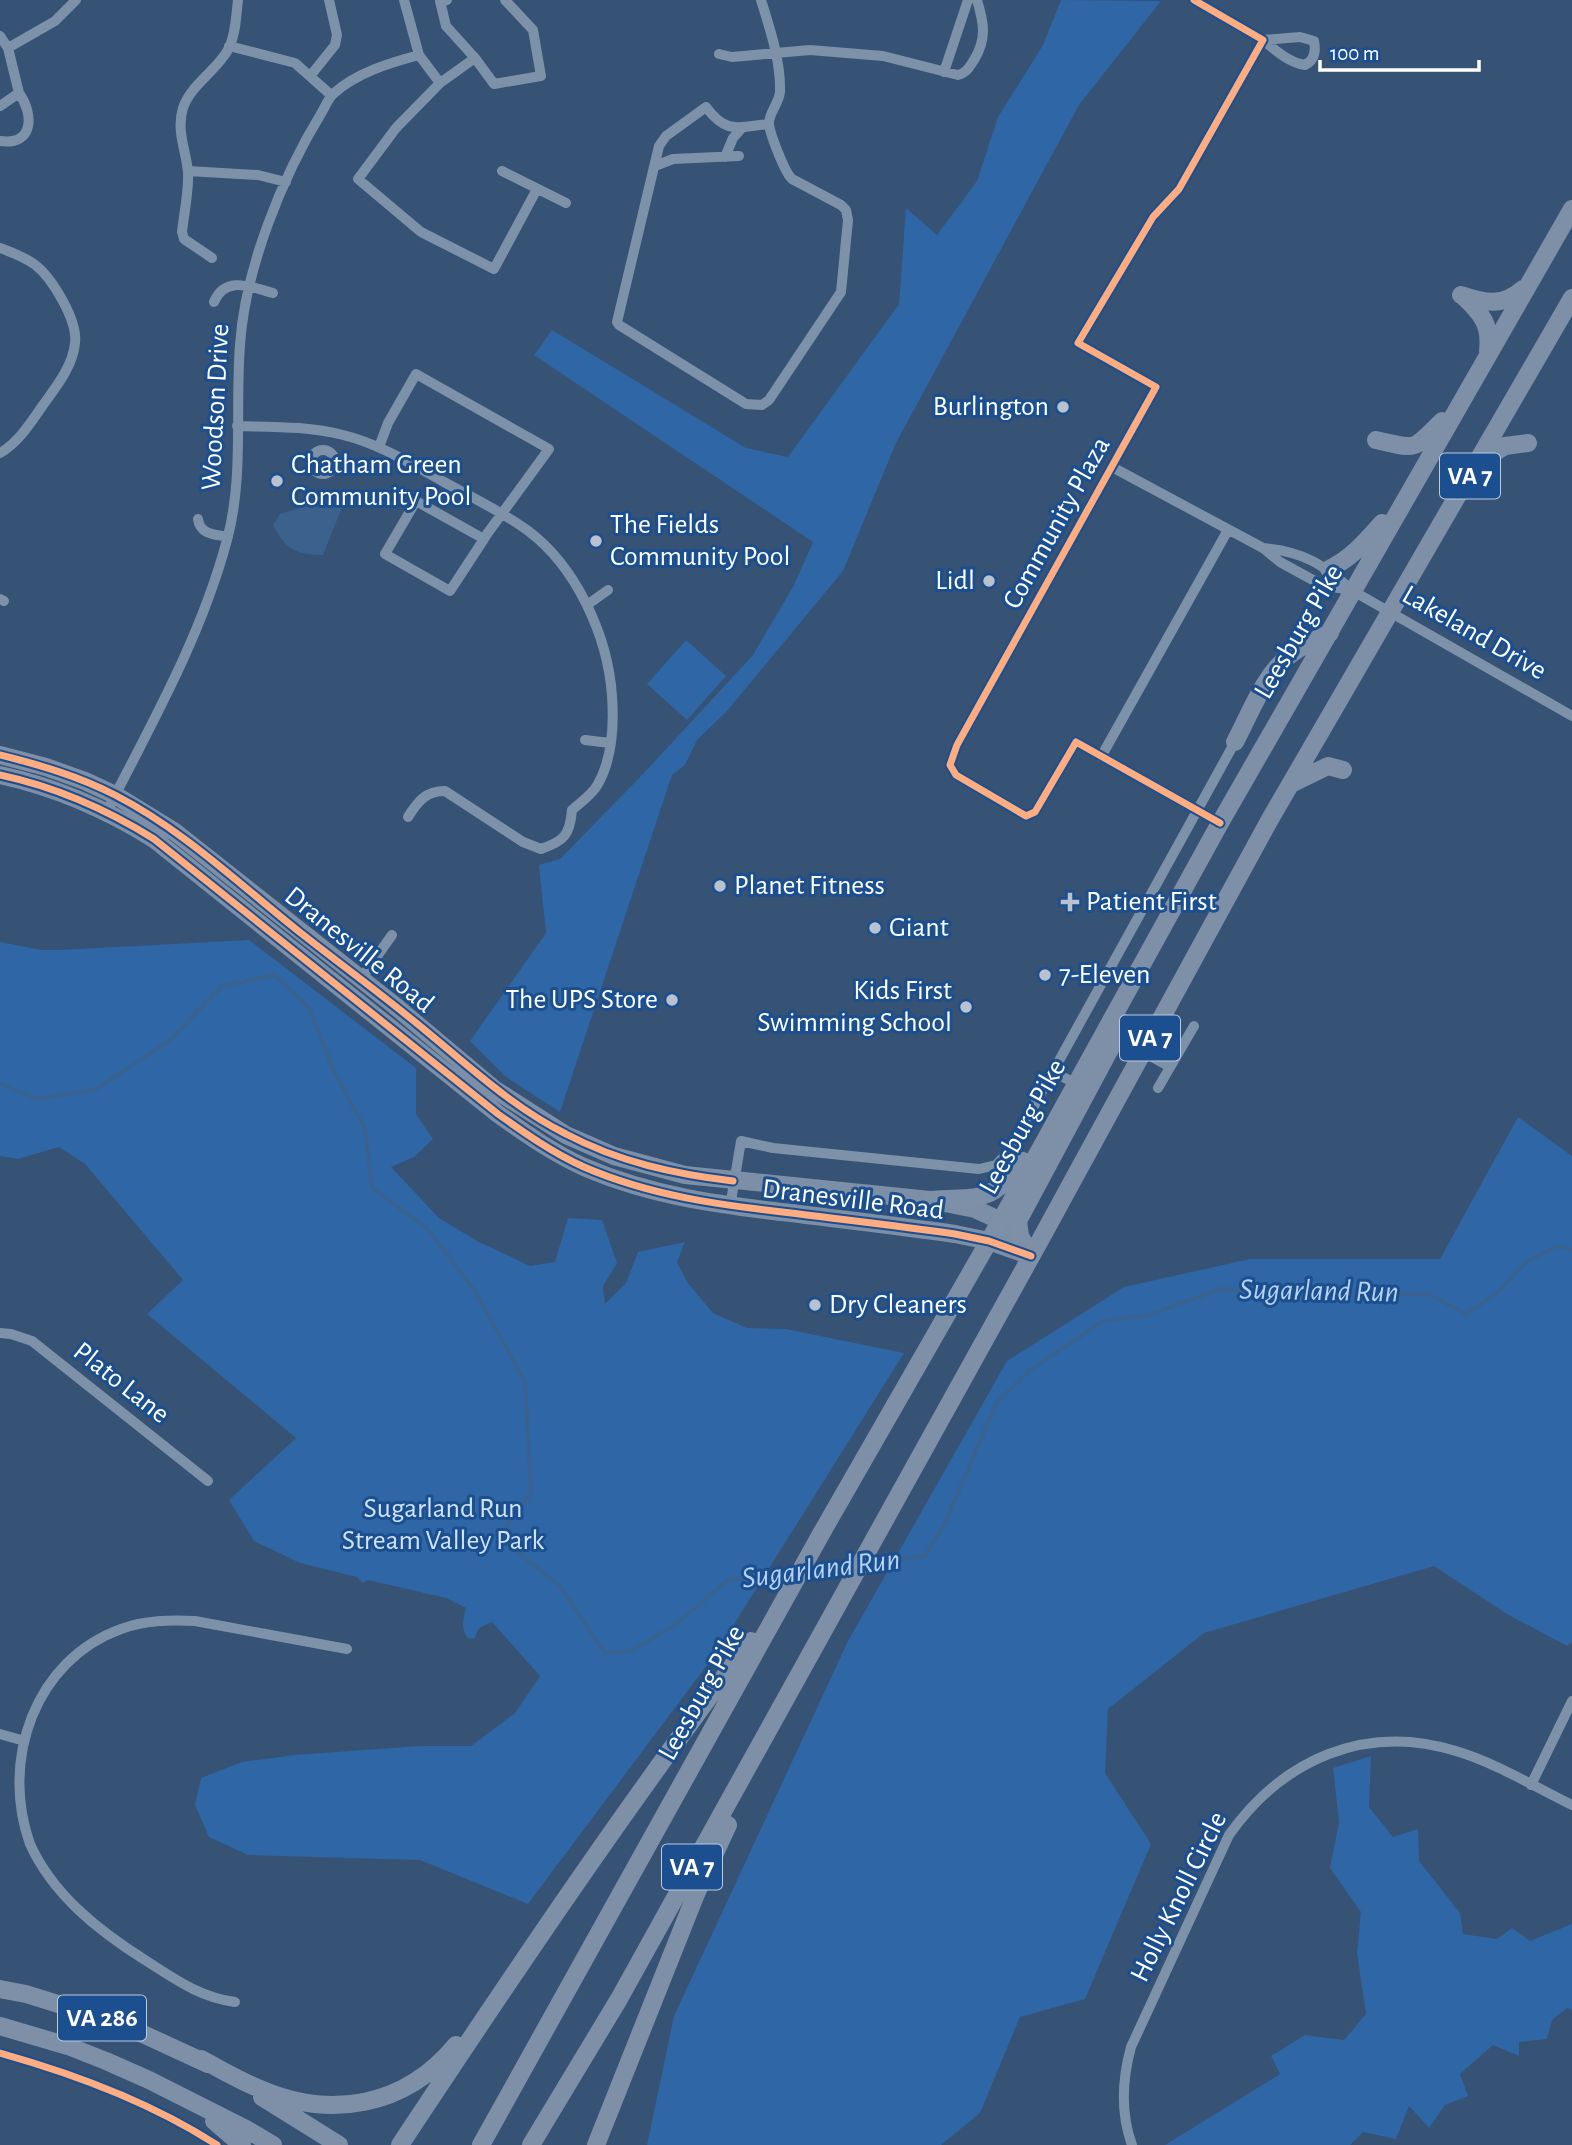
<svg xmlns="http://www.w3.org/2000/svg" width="1572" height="2145" viewBox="0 0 1572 2145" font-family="'Alegreya Sans',sans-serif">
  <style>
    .green { fill: #2f66a5 }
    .water { fill: #3b618d }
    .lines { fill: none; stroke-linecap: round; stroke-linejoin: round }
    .stream { stroke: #3b618d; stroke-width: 3.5 }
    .minor { stroke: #7d92a8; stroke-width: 10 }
    .primary { stroke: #7d8ea7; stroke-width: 18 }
    .trunk { stroke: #7e90a7; stroke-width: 18 }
    .cycleway-casing { stroke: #1b4f8f; stroke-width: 11 }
    .cycleway { stroke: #ffac80; stroke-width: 7 }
    .poi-dot { fill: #b9c2ce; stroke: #1b4f8f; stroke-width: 2.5 }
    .labels { text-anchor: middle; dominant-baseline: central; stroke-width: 6; stroke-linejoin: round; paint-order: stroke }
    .shield { fill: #1b4f8f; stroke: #bbcadd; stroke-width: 2 }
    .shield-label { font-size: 26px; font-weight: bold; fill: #fff }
    .street-label { font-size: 28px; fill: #fff; stroke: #1b4f8f }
    .poi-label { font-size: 28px; fill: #fff; stroke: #1b4f8f; text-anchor: start }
    .park-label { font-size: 28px; fill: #cfe3fa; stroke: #1b4f8f }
    .water-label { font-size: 30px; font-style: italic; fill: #b5d3f5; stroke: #1b4f8f }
  </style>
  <rect width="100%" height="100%" fill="#365274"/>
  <path class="green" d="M1061 0 1161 1 1079 105 896 443 843 571 727 711 697 740 685 765 672 775 560 1112 506 1077 470 1041 546 933 539 865 560 859 643 774 753 655 794 585 813 542 534 355 552 330 746 448 788 457 899 304 906 208 937 235 977 181 998 117 1043 45Z
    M686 640 726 676 687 720 647 684Z
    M249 940 416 1068V1114L433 1139 414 1157 391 1167 439 1218 477 1241 530 1266 555 1262 568 1218 602 1220 617 1263 603 1286 605 1304 626 1283 638 1252 685 1242 677 1262 687 1282 713 1313 747 1328 786 1329 904 1353 716 1653 528 1904 420 1860 248 1855 209 1837 195 1805 201 1778 242 1762 294 1755 420 1746H471L515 1713 540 1676 492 1622 479 1628 474 1639 468 1638C460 1627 463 1620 466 1608L446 1598 368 1580 363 1583 357 1577 300 1563 254 1541 229 1500 296 1438 147 1314 183 1280 85 1164 59 1147 18 1159 0 1156V942L41 950H60Z
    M1518 1117 1572 1156V1642L1567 1646 1507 1614 1434 1566 1204 1633 1108 1709 1105 1773 1151 1844 1085 1999 1020 2017 980 2113 941 2145H647L674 2016 848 1641 1007 1361 1124 1287 1250 1259H1440Z
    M1371 1756 1369 1807 1393 1837 1418 1829 1419 1861 1460 1913 1463 1934 1497 1939 1512 1928 1530 1941 1572 1924V2010L1567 2008 1552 2020 1547 2039 1519 2042V2056L1493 2045 1460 2074 1468 2096 1445 2105 1429 2128 1409 2106 1396 2139 1363 2132 1350 2145H1165L1280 2074 1271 2056 1305 2035 1344 2040 1366 2014 1357 1953 1361 1912 1330 1868 1339 1822 1333 1768Z"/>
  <path class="water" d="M331 495 334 500 343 505 323 555C295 554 286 550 273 525L280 514 310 505Z"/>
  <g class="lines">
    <path class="stream" d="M0 1083 35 1099 94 1090 168 1042 222 986 275 975 309 1008 333 1069 365 1129 372 1188 427 1228 475 1291 525 1382 531 1492 499 1537 559 1585 605 1653 631 1651 675 1625 728 1580 792 1572
      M869 1563 925 1556 945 1523 997 1402 1030 1370 1103 1321 1149 1315 1220 1289 1365 1295 1428 1294 1466 1314 1498 1292 1526 1262 1558 1246 1572 1250
      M810 1570 854 1565"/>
    <path class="minor" d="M404 0 419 55 440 83
      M447 0 440 1 446 26 475 58 494 84 541 76 533 30 505 0
      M761 0C770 29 781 62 780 92 779 103 769 113 769 123 769 132 785 173 792 179L841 205 846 210 848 220 841 292 769 400 762 405 746 404 619 325 617 322 659 146 666 136 706 107C727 135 738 127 769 124
      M1194 0 1263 40 1179 189 1153 217 1078 343 1156 387 957 745 950 765 956 775 1026 816 1035 812 1076 742 1220 823
      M0 36 8 48 19 93
      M1300 37 1314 41C1316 51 1315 60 1305 65 1289 63 1275 50 1263 40Z
      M229 46 295 63 331 95
      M8 48 55 21 76 0
      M719 54 732 57 810 50 883 56 958 75C966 73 969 68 974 60 987 39 984 23 977 0
      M475 58 440 83 396 128 358 179 421 232 494 269 537 189
      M944 72 968 0
      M311 75 335 45 337 35 329 0
      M0 106 19 93C34 114 34 146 0 141
      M725 157 733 138 741 129
      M655 166 673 159 739 156
      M188 171 258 175 286 182
      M502 171 566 203
      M0 248C11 252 24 257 34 264 52 277 78 321 75 343 73 366 56 387 43 405 31 422 19 442 0 453
      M212 258 184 239 182 232C184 213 189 192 188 172 186 150 176 131 183 108 191 84 218 70 229 48 236 33 236 16 238 0
      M214 302C225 275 251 287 273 293
      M237 426C272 427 308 426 343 435 380 444 411 464 444 482 471 497 501 511 527 530 576 566 608 636 612 696 614 724 612 759 598 784 593 794 580 803 572 810 570 835 564 841 541 849L523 842 445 791C426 791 418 801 408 817
      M379 447 388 423 416 374 549 449 487 534 484 539 450 591 385 554 416 501 484 539
      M311 462a12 12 0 1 1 24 0a12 12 0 1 1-24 0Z
      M1112 467 1263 548 1280 562 1322 585 1350 590
      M198 519C200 535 215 534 228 537
      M1263 548C1303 551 1324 565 1353 591L1572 716
      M0 599 4 601
      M587 605 608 590
      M585 740 610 743
      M1101 757 1228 530
      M107 811C152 723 201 637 227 540 244 478 235 409 240 345 245 269 282 177 322 112 325 107 328 99 333 94 356 73 389 63 419 55
      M361 979 392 935
      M1143 1052 1170 1067
      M1053 1072 1077 1084
      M1158 1088 1194 1026
      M730 1207 741 1141 773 1148 979 1169 996 1165 1006 1154 1029 1115 1235 742
      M0 1333 11 1334 32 1341 208 1481
      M0 1734 21 1740
      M1531 1785 1572 1701
      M235 2002C199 1997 175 1979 145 1960 99 1931 53 1895 30 1844 0 1760 35 1660 121 1629 145 1620 170 1620 195 1621L347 1649
      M1132 2145C1120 2112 1122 2080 1131 2047L1229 1835C1283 1759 1365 1723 1456 1751 1496 1763 1535 1787 1572 1805"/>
    <path class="primary" d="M0 755 46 767 85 781 115 795 175 832 394 1005 494 1089 566 1135 614 1156 685 1175 930 1200 975 1209 1001 1221 1024 1248
      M0 775C56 787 106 809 154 839L498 1114C526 1134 553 1153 584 1167 651 1196 720 1205 791 1213 846 1220 900 1226 955 1234L989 1241 1028 1255"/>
    <path class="trunk" d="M1461 295C1485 303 1503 307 1523 289
      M1464 297C1482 314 1491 325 1488 351
      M1376 440C1418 449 1411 452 1442 421
      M1480 461 1505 446 1528 443
      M1329 569C1352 558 1365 542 1382 523
      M1235 742C1250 714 1264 674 1291 654 1303 645 1317 639 1330 633
      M1291 784 1328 766 1343 770
      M930 1200C981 1196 990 1205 1023 1161
      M1031 1256 1020 1236 1018 1221 1124 1023
      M0 1989 26 1994 119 2023 208 2064
      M0 2026 68 2046 106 2061 149 2080 246 2129 273 2145
      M201 2059C220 2069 238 2080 258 2088 330 2120 405 2107 456 2045
      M262 2097 339 2145
      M214 2121 242 2145
      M400 2145C513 1974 627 1805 751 1641
      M481 2145 821 1534 1005 1213 1220 823 1572 209
      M531 2145 619 1999 1043 1235 1269 821 1572 298
      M596 2145 696 1894 728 1825"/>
    <defs>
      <path id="cycleway" d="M1194 0 1263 40 1179 189 1153 217 1078 343 1156 387 957 745 950 765 956 775 1026 816 1035 812 1076 742 1220 823
        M0 755C40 765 78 776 115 795 183 830 238 883 297 930 340 964 384 996 426 1031 471 1068 514 1108 566 1134 619 1162 674 1174 733 1181
        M0 775C56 787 106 809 154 839L498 1114C526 1134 553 1153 584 1167 651 1196 720 1205 791 1213 846 1220 900 1226 955 1234L989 1241 1031 1256
        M0 2053C75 2074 151 2102 217 2145"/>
    </defs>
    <use href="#cycleway" class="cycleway-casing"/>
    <use href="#cycleway" class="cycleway"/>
  </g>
  <g class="poi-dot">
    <circle cx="1063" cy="407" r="7"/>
    <circle cx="277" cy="481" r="7"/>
    <circle cx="596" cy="541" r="7"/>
    <circle cx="989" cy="581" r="7"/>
    <circle cx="720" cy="886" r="7"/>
    <path d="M1066.5 891.5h7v7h7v7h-7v7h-7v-7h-7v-7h7z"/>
    <circle cx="875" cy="928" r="7"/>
    <circle cx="1045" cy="975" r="7"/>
    <circle cx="672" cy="1000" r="7"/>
    <circle cx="966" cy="1007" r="7"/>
    <circle cx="815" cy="1305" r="7"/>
  </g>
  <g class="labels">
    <g class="shield">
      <rect x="1440" y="453.5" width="60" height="45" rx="5"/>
      <rect x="1120" y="1015.5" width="60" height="45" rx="5"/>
      <rect x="662" y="1844.5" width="60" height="45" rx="5"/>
      <rect x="58" y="1995.5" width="88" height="45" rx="5"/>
    </g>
    <g class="shield-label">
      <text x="1470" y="476">VA 7</text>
      <text x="1150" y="1038">VA 7</text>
      <text x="692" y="1867">VA 7</text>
      <text x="102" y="2018">VA 286</text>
    </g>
    <g class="street-label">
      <text transform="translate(216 407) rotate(-87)">Woodson Drive</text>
      <text transform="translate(1057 523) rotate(-61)">Community Plaza</text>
      <text transform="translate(1299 632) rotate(-60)">Leesburg Pike</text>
      <text transform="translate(1474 633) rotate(30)">Lakeland Drive</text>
      <text transform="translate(359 950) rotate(39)">Dranesville Road</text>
      <text transform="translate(1023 1127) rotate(-61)">Leesburg Pike</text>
      <text transform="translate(853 1200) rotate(7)">Dranesville Road</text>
      <text transform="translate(121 1383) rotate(38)">Plato Lane</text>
      <text transform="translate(702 1693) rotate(-61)">Leesburg Pike</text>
      <text transform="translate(1179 1897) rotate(-64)">Holly Knoll Circle</text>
    </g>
    <g class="poi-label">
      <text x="1049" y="407" text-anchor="end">Burlington</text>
      <text x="291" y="465">Chatham Green<tspan x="291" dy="32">Community Pool</tspan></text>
      <text x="610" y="525">The Fields<tspan x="610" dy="32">Community Pool</tspan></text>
      <text x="975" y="581" text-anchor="end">Lidl</text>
      <text x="734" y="886">Planet Fitness</text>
      <text x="1086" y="902">Patient First</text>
      <text x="889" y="928">Giant</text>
      <text x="1059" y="975">7-Eleven</text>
      <text x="952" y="991" text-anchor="end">Kids First<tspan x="952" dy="32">Swimming School</tspan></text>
      <text x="658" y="1000" text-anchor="end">The UPS Store</text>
      <text x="829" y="1305">Dry Cleaners</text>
    </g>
    <g class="park-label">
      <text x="443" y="1509">Sugarland Run<tspan x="443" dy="32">Stream Valley Park</tspan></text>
    </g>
    <g class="water-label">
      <text transform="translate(1319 1291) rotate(1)">Sugarland Run</text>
      <text transform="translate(821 1569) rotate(-7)">Sugarland Run</text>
    </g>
  </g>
  <path d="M1320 60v10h159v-10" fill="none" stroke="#ffffff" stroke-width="3.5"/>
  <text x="1330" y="60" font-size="21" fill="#ffffff" stroke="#1b4f8f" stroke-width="5" paint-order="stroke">100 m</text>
</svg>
